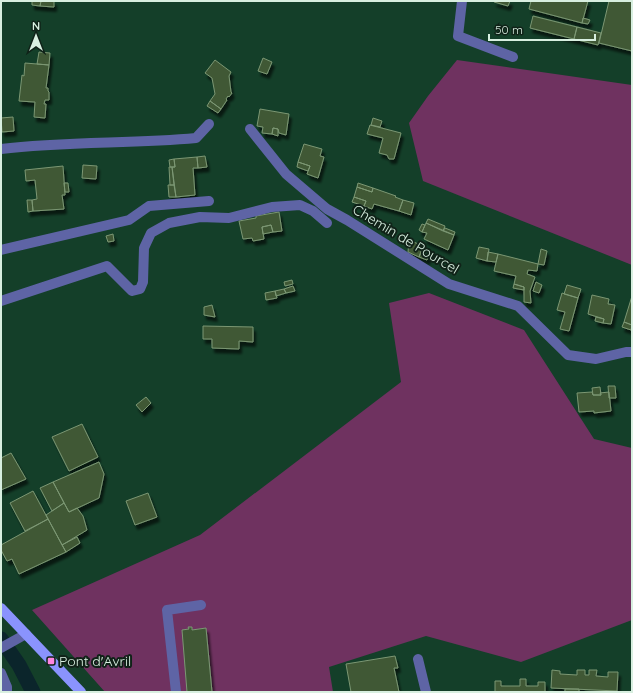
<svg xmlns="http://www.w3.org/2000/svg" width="633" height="693" viewBox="0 0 633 693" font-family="Quicksand,sans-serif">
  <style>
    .green { fill: #6f3260 }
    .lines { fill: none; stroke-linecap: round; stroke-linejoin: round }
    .canal { stroke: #0b252b; stroke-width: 15 }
    .building { fill: #3f5836; stroke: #7c9773; filter: url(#shadow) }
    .minor { stroke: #5e64a5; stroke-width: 10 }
    .major { stroke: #8a93fd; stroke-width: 10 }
    .poi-dot { fill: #fe85df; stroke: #102218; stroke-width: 1.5 }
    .labels { text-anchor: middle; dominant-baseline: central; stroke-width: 4; stroke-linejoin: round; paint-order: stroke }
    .street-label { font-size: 14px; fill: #d8efe0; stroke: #102218 }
    .poi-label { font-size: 14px; fill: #d8efe0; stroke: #102218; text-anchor: start }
  </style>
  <defs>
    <filter id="shadow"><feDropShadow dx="2.5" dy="4.5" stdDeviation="1" flood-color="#0009"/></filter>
  </defs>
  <rect width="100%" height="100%" fill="#143f29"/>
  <path class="green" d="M457 60 632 85V265L423 181 409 123 428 96Z
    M429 293 524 330 594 439 632 448V620L521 662 426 636 329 667 333 692H105L32 610 200 535 401 382 389 303Z"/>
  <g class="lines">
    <path class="canal" d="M1 639 19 665 33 692"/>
  </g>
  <path class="building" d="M32 1H41L40 6 32 5Z
    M41 1H54V7L40 6Z
    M494 1H510L508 6 494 2Z
    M531 1H588L582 23 529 9Z
    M609 1H632V51L599 43Z
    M533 16 577 27 574 39 530 28Z
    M583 18 590 20 588 24 582 23Z
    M577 27 601 33 598 45 574 39Z
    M39 52 50 53 49 65 37 64Z
    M263 58 272 62 267 74 258 71Z
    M215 60 231 72 229 76 231 92 232 93 229 97 228 96 226 99 227 100 221 109 210 101 215 94 212 78 205 73Z
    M25 63 49 65 46 88H48V91L49 92V100H45L44 104H46L45 118 34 117 35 102 19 101 22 75 24 76Z
    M210 101 221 109 218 113 207 106Z
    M260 109 289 114 286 135 279 133 278 129 273 128 272 134 262 133 263 127 257 126Z
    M13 117 14 131 2 132 1 118Z
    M373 118 382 121 380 127 371 125Z
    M370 125 401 133 394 159H389L387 155 379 153 383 138 367 134Z
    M273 128 278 129V136L272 134Z
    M304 144 322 149 320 156 324 157 318 178 307 174 310 166 298 162Z
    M205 156 207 167 198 168 197 157Z
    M197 157 198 168H193L195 195 176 197 172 167H175L174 159Z
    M174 159 175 167H170L169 160Z
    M298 162 310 166 308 171 297 167Z
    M83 165 97 166 96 179 82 178Z
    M63 166 65 195H62L64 209 33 211 32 200 37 199 35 180 26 181 25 170Z
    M169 167H172L174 185H170Z
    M64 183H68L69 192H65Z
    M358 183 373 188 372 192 357 187Z
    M168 185H174L176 197H169Z
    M357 187 372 192 373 188 396 196 395 197 403 200 399 211 374 204 372 209 364 206 366 201 354 197Z
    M354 197 366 201 364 206 352 202Z
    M27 200H32L33 211 28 212Z
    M403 200 414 203 411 215 399 211Z
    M279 212 282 231 273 232 271 225 262 227 264 239 253 241 252 238 243 239 239 221 256 218V216Z
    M428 219 445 226 443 231 426 223Z
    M426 223 454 235 448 250 424 239 427 233 422 232Z
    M422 224 425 225 422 232 419 230Z
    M271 225 273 232 263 234 262 227Z
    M445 228 455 232 454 235 443 231Z
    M113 234 114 241 108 242 106 236Z
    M409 240 423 246 419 257 408 252Z
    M479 247 489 249 487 261 476 258Z
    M541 249 547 251 544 265 538 264Z
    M421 252 429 256 427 260 419 257Z
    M488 252 498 254 496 262 487 261Z
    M498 254 538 264 537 271 528 270 527 274 535 277 530 291 531 303 524 302V287L514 284 516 276 494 271Z
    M292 280 293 284 285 286 284 282Z
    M536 282 542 285 539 293 533 291Z
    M514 284 524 287V290L513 288Z
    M567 285 581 289 578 298 564 294Z
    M293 286 295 291 286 293 284 289Z
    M284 289 286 293 276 296 275 291Z
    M275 291 277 298 266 300 265 293Z
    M562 293 578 298 569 331 560 329 565 312 557 310Z
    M592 295 609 299 608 304 615 305 611 324 603 323 604 319 588 314Z
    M632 296V325L624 322Z
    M212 305 215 317 204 315V307Z
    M596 317 604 319 603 323 595 321Z
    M624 322 632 325 631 330 622 327Z
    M203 326 253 327V342L239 341V349L212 348V339H203Z
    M608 386H615L616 398H609Z
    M600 387 601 395H593L592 388Z
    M592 392 593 395H601L600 393 609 392 611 411 594 413V411L579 412 577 393Z
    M146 397 151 403 142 412 136 405Z
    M82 424 98 457 69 471 52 437Z
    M11 453 26 479 1 490V458Z
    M99 462 104 474 99 498 69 512 53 482Z
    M53 482 64 503 52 511 40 488Z
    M33 491 48 519 25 531 10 503Z
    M148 493 157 517 135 525 126 501Z
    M64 503 69 512 77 508 83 516 87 530 62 545 46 515Z
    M48 519 66 552 19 574 12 559 7 561 1 550V545Z
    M77 537 80 543 66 552 62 545Z
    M188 627H192V630L206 628 212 692H187L182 630 189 629Z
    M395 656 398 668H394L399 692H351L346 664Z
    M552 670 560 671V674L577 675V670H585V675H589V670H597L596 676 608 677V672H618L617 691 551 688Z
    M520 679H526V686H538V682H545V692H495V681H501V686H520Z
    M565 689H579V692H565Z"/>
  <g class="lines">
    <path class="minor" d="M462 1 458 36 513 57
      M250 129 286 174 327 209 347 220 449 284 518 306 568 355 596 359 626 352H632
      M1 149C66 141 131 144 196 138L209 124
      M1 250 129 220 149 206 209 201
      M1 301 107 266 132 291 140 289 143 282 144 248 151 233 169 223 200 217 229 218 272 207 300 205 313 211 327 223
      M1 648 26 634
      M418 659 426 692
      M1 673 7 687V692
      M176 692 167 610 201 605"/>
    <path class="major" d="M1 608 81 692"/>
  </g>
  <rect class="poi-dot" x="47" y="657" width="8" height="8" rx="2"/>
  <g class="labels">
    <g class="street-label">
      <text transform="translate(406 239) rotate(31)">Chemin de Pourcel</text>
    </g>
    <g class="poi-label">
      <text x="59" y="661">Pont d'Avril</text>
    </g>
  </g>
  <rect width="633" height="693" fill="none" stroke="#d8efe0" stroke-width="4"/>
  <g transform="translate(36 36)" stroke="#102218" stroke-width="3" paint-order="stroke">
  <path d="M0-3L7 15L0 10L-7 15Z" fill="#d8efe0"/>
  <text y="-6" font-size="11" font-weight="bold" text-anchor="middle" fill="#d8efe0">N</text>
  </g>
  <path d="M489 34v6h106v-6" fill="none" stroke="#d8efe0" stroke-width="2"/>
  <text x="495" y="34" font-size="12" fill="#d8efe0" stroke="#102218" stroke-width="3" paint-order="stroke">50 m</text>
</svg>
